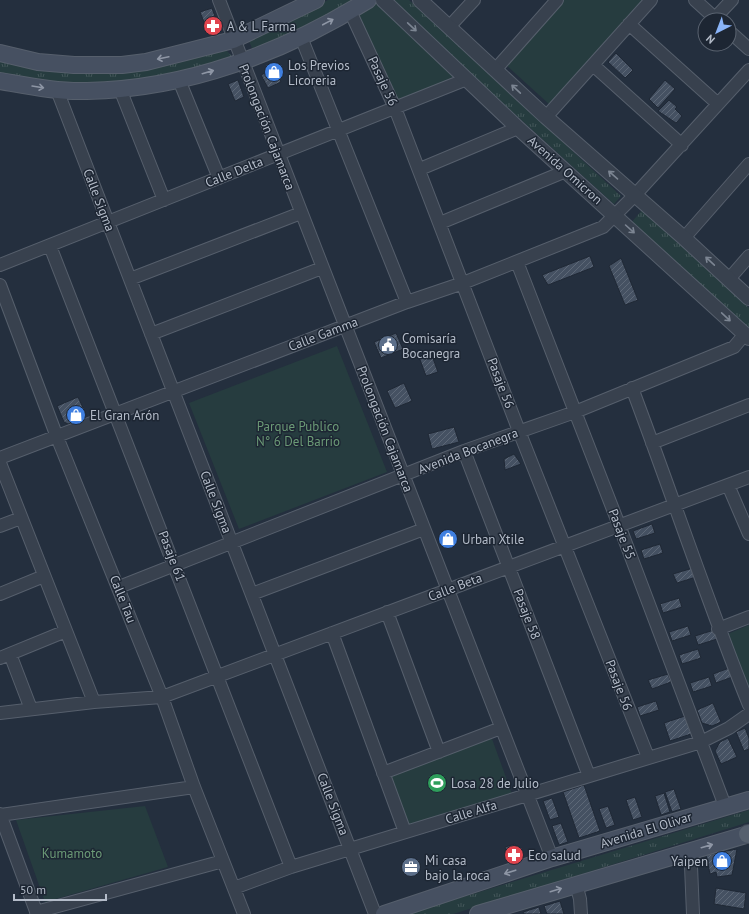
<svg xmlns="http://www.w3.org/2000/svg" width="749" height="914" viewBox="0 0 749 914" font-family="'PT Sans',sans-serif">
  <style>
    .grass { fill: url(#grass-tufts) }
    .park { fill: #263c3f }
    .building { fill: url(#building-hatch); stroke: #1f2835 }
    .lines { fill: none; stroke-linecap: round; stroke-linejoin: round }
    .minor-casing { stroke: #565f6c; stroke-width: 14 }
    .tertiary-casing { stroke: #565f6c; stroke-width: 16 }
    .secondary-casing { stroke: #565f6c; stroke-width: 18 }
    .primary-casing { stroke: #414a57; stroke-width: 20 }
    .minor { stroke: #38414e; stroke-width: 12 }
    .tertiary { stroke: #38414e; stroke-width: 14 }
    .secondary { stroke: #465061; stroke-width: 16 }
    .primary { stroke: #56606e; stroke-width: 18 }
    .oneway { stroke: #8e96a5 }
    .oneway2 { stroke: #7c8592 }
    .labels { text-anchor: middle; dominant-baseline: central; stroke-width: 3; stroke-linejoin: round; paint-order: stroke }
    .poi-label { font-size: 13px; fill: #b4bcc9; stroke: #1d2633; text-anchor: start }
    .street-label { font-size: 13px; fill: #b4bcc9; stroke: #1d2633 }
    .park-label { font-size: 13px; fill: #6b9a76; stroke: #1d2633 }
  </style>
  <defs>
    <pattern id="grass-tufts" width="24" height="20" patternUnits="userSpaceOnUse"><rect width="24" height="20" fill="#263c3f"/><path d="M3 7l-1-3M5 7V3M7 7l1-3M15 17l-1-3M17 17v-4M19 17l1-3" fill="none" stroke="#435659"/></pattern>
    <pattern id="building-hatch" width="6" height="6" patternUnits="userSpaceOnUse"><rect width="6" height="6" fill="#455162"/><path d="M-1 1l2-2M0 6l6-6M5 7l2-2" fill="none" stroke="#5d6877"/></pattern>
  </defs>
  <rect width="100%" height="100%" fill="#242f3e"/>
  <path class="grass" d="M328 0H355L254 53 249 41Z
    M393 0H409L621 196 614 204 391 2Z
    M226 50 231 55 230 61C184 73 138 84 91 87 61 89 29 80 0 74V58L37 70Z
    M642 210 749 308V329L631 223Z
    M749 810V822L453 914H407Z"/>
  <path class="park" d="M563 0H644L550 105 505 64Z
    M377 2 453 76 446 83 394 104 354 16Z
    M337 346 387 472 239 529 189 403Z
    M749 625V701L723 636Z
    M491 736 512 794 407 826 389 776Z
    M145 806 168 867 45 902 16 820Z"/>
  <path class="building" d="M212 8 219 28 208 32 200 12Z
    M616 53 633 70 625 78 608 62Z
    M274 68 281 82 268 88 261 75Z
    M238 80 244 97 235 101 228 84Z
    M665 80 675 89 658 108 649 99Z
    M669 100 677 107 675 109 682 116 676 123 658 111Z
    M590 256 594 267 548 285 542 275Z
    M621 258 638 300 625 305 609 266Z
    M396 333 403 349 381 358 374 342Z
    M431 353 438 372 426 376 419 357Z
    M404 383 412 401 395 408 387 391Z
    M78 397 87 416 68 424 64 422 57 406Z
    M454 427 459 442 432 449 428 434Z
    M514 454 521 464 505 470 504 459Z
    M652 524 655 533 636 539 633 531Z
    M660 544 663 553 644 559 641 550Z
    M693 568 696 577 677 583 673 574Z
    M679 598 682 607 663 613 660 604Z
    M688 626 691 635 672 641 669 632Z
    M714 630 717 639 698 645 695 636Z
    M698 649 701 658 682 664 679 655Z
    M732 667 735 676 716 683 713 674Z
    M668 674 671 682 652 689 648 680Z
    M709 677 712 686 693 692 690 683Z
    M656 701 659 710 640 716 637 707Z
    M713 703 721 722 712 726 702 723 697 710Z
    M685 716 691 734 670 741 664 723Z
    M745 728 749 738V749L744 751 736 732Z
    M728 738 737 757 721 764 715 751 720 742Z
    M584 785 600 831 579 838 563 792Z
    M674 789 681 809 672 812 665 792Z
    M664 793 670 812 661 815 655 796Z
    M635 797 642 817 633 820 626 800Z
    M552 798 559 817 550 820 543 801Z
    M608 806 615 825 606 828 599 809Z
    M561 823 568 842 559 845 552 826Z
    M515 844 520 858 509 862 505 847Z
    M737 849 732 875 717 877 716 872 710 874 706 855Z
    M716 888 746 893 744 909 714 904Z
    M560 901 564 914H547L544 906Z
    M539 907 541 914H524L523 912Z"/>
  <g class="lines">
    <defs>
      <path id="minor" d="M219 0 552 858
        M695 0 717 20
        M350 11 395 108 519 431 648 757
        M715 18 732 0
        M629 24 718 104
        M449 27 474 0
        M729 31 749 49
        M301 37 407 302
        M593 65 682 145
        M495 70 557 0
        M179 80 219 178
        M120 89 164 200
        M57 90 375 914
        M546 117 651 0
        M420 169 518 128
        M440 223 566 171
        M684 238 749 164
        M50 246 291 867
        M517 262 619 525 725 806
        M0 265 467 79
        M130 279 301 213
        M729 279 749 256
        M0 285 57 437 162 697 194 787 244 914
        M151 334 322 268
        M632 388C672 494 707 601 749 705
        M652 443 749 405
        M464 451 589 776
        M0 458 407 302 463 283 603 227 635 195 749 70
        M0 463 94 702
        M728 485 749 534
        M0 526 21 518
        M119 587 464 451 575 412 734 347 745 334
        M0 594 44 576
        M252 594 424 529
        M387 612 439 752
        M718 629 749 617
        M332 633 405 832
        M10 654 31 709
        M0 658 66 631
        M0 713 94 702 162 697 749 477
        M383 773 501 728
        M0 814 37 914
        M0 815 194 787
        M687 851 691 866 693 914
        M576 884 580 899 581 914
        M234 888 291 867 701 742 729 728 749 714
        M36 912 223 861"/>
      <path id="tertiary" d="M383 0 518 128 749 338
        M420 0 546 117 684 238 749 298"/>
      <path id="secondary" d="M0 53 38 62 74 65H122L146 62 233 40 316 0
        M0 81C29 86 58 92 87 91 187 89 285 52 368 0
        M384 914 552 858 749 800
        M478 914 749 834"/>
      <path id="primary" d="M748 834H749"/>
    </defs>
    <use href="#minor" class="minor-casing"/>
    <use href="#tertiary" class="tertiary-casing"/>
    <use href="#secondary" class="secondary-casing"/>
    <use href="#primary" class="primary-casing"/>
    <use href="#minor" class="minor"/>
    <use href="#tertiary" class="tertiary"/>
    <use href="#secondary" class="secondary"/>
    <use href="#primary" class="primary"/>
  </g>
  <defs><path id="oneway-shaft" d="M-6 0H5M1.5-3L5.5 0L1.5 3" fill="none" stroke-width="1.6" stroke-linecap="round" stroke-linejoin="round"/></defs>
  <g class="oneway">
    <use href="#oneway-shaft" transform="translate(328 22) rotate(-28)"/>
    <use href="#oneway-shaft" transform="translate(163 58) rotate(168)"/>
    <use href="#oneway-shaft" transform="translate(208 72) rotate(-16)"/>
    <use href="#oneway-shaft" transform="translate(38 87) rotate(9)"/>
    <use href="#oneway-shaft" transform="translate(707 846) rotate(-16)"/>
    <use href="#oneway-shaft" transform="translate(510 872) rotate(162)"/>
    <use href="#oneway-shaft" transform="translate(556 890) rotate(-17)"/>
  </g>
  <g class="oneway2">
    <use href="#oneway-shaft" transform="translate(412 27) rotate(43)"/>
    <use href="#oneway-shaft" transform="translate(516 89) rotate(-137)"/>
    <use href="#oneway-shaft" transform="translate(613 175) rotate(-139)"/>
    <use href="#oneway-shaft" transform="translate(630 229) rotate(42)"/>
    <use href="#oneway-shaft" transform="translate(710 261) rotate(-137)"/>
    <use href="#oneway-shaft" transform="translate(726 317) rotate(43)"/>
  </g>
  <defs>
    <symbol id="pharmacy-disc" viewBox="-11 -11 22 22"><circle r="9.5" fill="#e0444e" stroke="#1d2633"/><path d="M-2-6h4v4h4v4h-4v4h-4v-4h-4v-4h4Z" fill="#fff"/></symbol>
    <symbol id="shop-disc" viewBox="-11 -11 22 22"><circle r="9.5" fill="#3f7fe0" stroke="#1d2633"/><path d="M-5-2.5h2.3a2.7 3.5 0 0 1 5.4 0H5L5.5 6h-11ZM-1.5-2.5h3a1.5 2.3 0 0 0-3 0Z" fill="#fff"/></symbol>
    <symbol id="civic-disc" viewBox="-11 -11 22 22"><circle r="9.5" fill="#5c6f8a" stroke="#1d2633"/><path d="M-.6-6.5H3V-4.5H.6V-3L4-1V1h2V6H-6V1h2V-1L-.6-3ZM-1.2 2.5V6h2.4V2.5Z" fill="#fff"/></symbol>
    <symbol id="stadium-disc" viewBox="-11 -11 22 22"><circle r="9.5" fill="#2e9e5b" stroke="#1d2633"/><path d="M0-5a6.5 5 0 1 0 0 10a6.5 5 0 1 0 0-10ZM-3.5-1.8h7v3.6h-7Z" fill="#fff"/></symbol>
    <symbol id="office-disc" viewBox="-11 -11 22 22"><circle r="9.5" fill="#5c6f8a" stroke="#1d2633"/><path d="M-6-3h4V-5.5h4V-3h4V5H-6ZM-1-4.5V-3h2v-1.5ZM-6 0V1H6V0Z" fill="#fff"/></symbol>
  </defs>
  <g fill-rule="evenodd">
    <use href="#pharmacy-disc" x="202" y="15" width="22" height="22"/>
    <use href="#shop-disc" x="263" y="61" width="22" height="22"/>
    <use href="#civic-disc" x="377" y="334" width="22" height="22"/>
    <use href="#shop-disc" x="65" y="404" width="22" height="22"/>
    <use href="#shop-disc" x="437" y="528" width="22" height="22"/>
    <use href="#stadium-disc" x="426" y="772" width="22" height="22"/>
    <use href="#pharmacy-disc" x="503" y="844" width="22" height="22"/>
    <use href="#shop-disc" x="711" y="850" width="22" height="22"/>
    <use href="#office-disc" x="400" y="856" width="22" height="22"/>
  </g>
  <g class="labels">
    <g class="poi-label">
      <text x="227" y="26">A &amp; L Farma</text>
      <text x="288" y="65">Los Previos<tspan x="288" dy="15">Licoreria</tspan></text>
      <text x="402" y="338">Comisaría<tspan x="402" dy="15">Bocanegra</tspan></text>
      <text x="90" y="415">El Gran Arón</text>
      <text x="462" y="539">Urban Xtile</text>
      <text x="451" y="783">Losa 28 de Julio</text>
      <text x="528" y="855">Eco salud</text>
      <text x="425" y="860">Mi casa<tspan x="425" dy="15">bajo la roca</tspan></text>
      <text x="708" y="861" text-anchor="end">Yaipen</text>
    </g>
    <g class="street-label">
      <text transform="translate(383 81) rotate(65)">Pasaje 56</text>
      <text transform="translate(267 127) rotate(69)">Prolongación Cajamarca</text>
      <text transform="translate(565 170) rotate(42)">Avenida Omicron</text>
      <text transform="translate(234 172) rotate(-22)">Calle Delta</text>
      <text transform="translate(99 200) rotate(69)">Calle Sigma</text>
      <text transform="translate(323 334) rotate(-21)">Calle Gamma</text>
      <text transform="translate(501 383) rotate(69)">Pasaje 56</text>
      <text transform="translate(385 429) rotate(69)">Prolongación Cajamarca</text>
      <text transform="translate(468 451) rotate(-21)">Avenida Bocanegra</text>
      <text transform="translate(216 502) rotate(69)">Calle Sigma</text>
      <text transform="translate(622 534) rotate(69)">Pasaje 55</text>
      <text transform="translate(172 556) rotate(69)">Pasaje 61</text>
      <text transform="translate(455 587) rotate(-21)">Calle Beta</text>
      <text transform="translate(123 599) rotate(68)">Calle Tau</text>
      <text transform="translate(527 614) rotate(69)">Pasaje 58</text>
      <text transform="translate(619 685) rotate(69)">Pasaje 56</text>
      <text transform="translate(333 804) rotate(69)">Calle Sigma</text>
      <text transform="translate(471 812) rotate(-17)">Calle Alfa</text>
      <text transform="translate(646 830) rotate(-17)">Avenida El Olivar</text>
    </g>
    <g class="park-label">
      <text x="298" y="426">Parque Publico<tspan x="298" dy="15">N° 6 Del Barrio</tspan></text>
      <text x="72" y="853">Kumamoto</text>
    </g>
  </g>
  <g transform="translate(717 32) rotate(222)"><circle r="19" fill="#1d2633" stroke="#59626f"/>
  <path d="M0-3L7 15L0 10L-7 15Z" fill="#8ab4f8"/>
  <text y="-6" font-size="11" font-weight="bold" text-anchor="middle" fill="#b4bcc9">N</text>
  </g>
  <path d="M14 894v6h92v-6" fill="none" stroke="#b4bcc9" stroke-width="2"/>
  <text x="20" y="894" font-size="12" fill="#b4bcc9" stroke="#1d2633" stroke-width="3" paint-order="stroke">50 m</text>
</svg>
